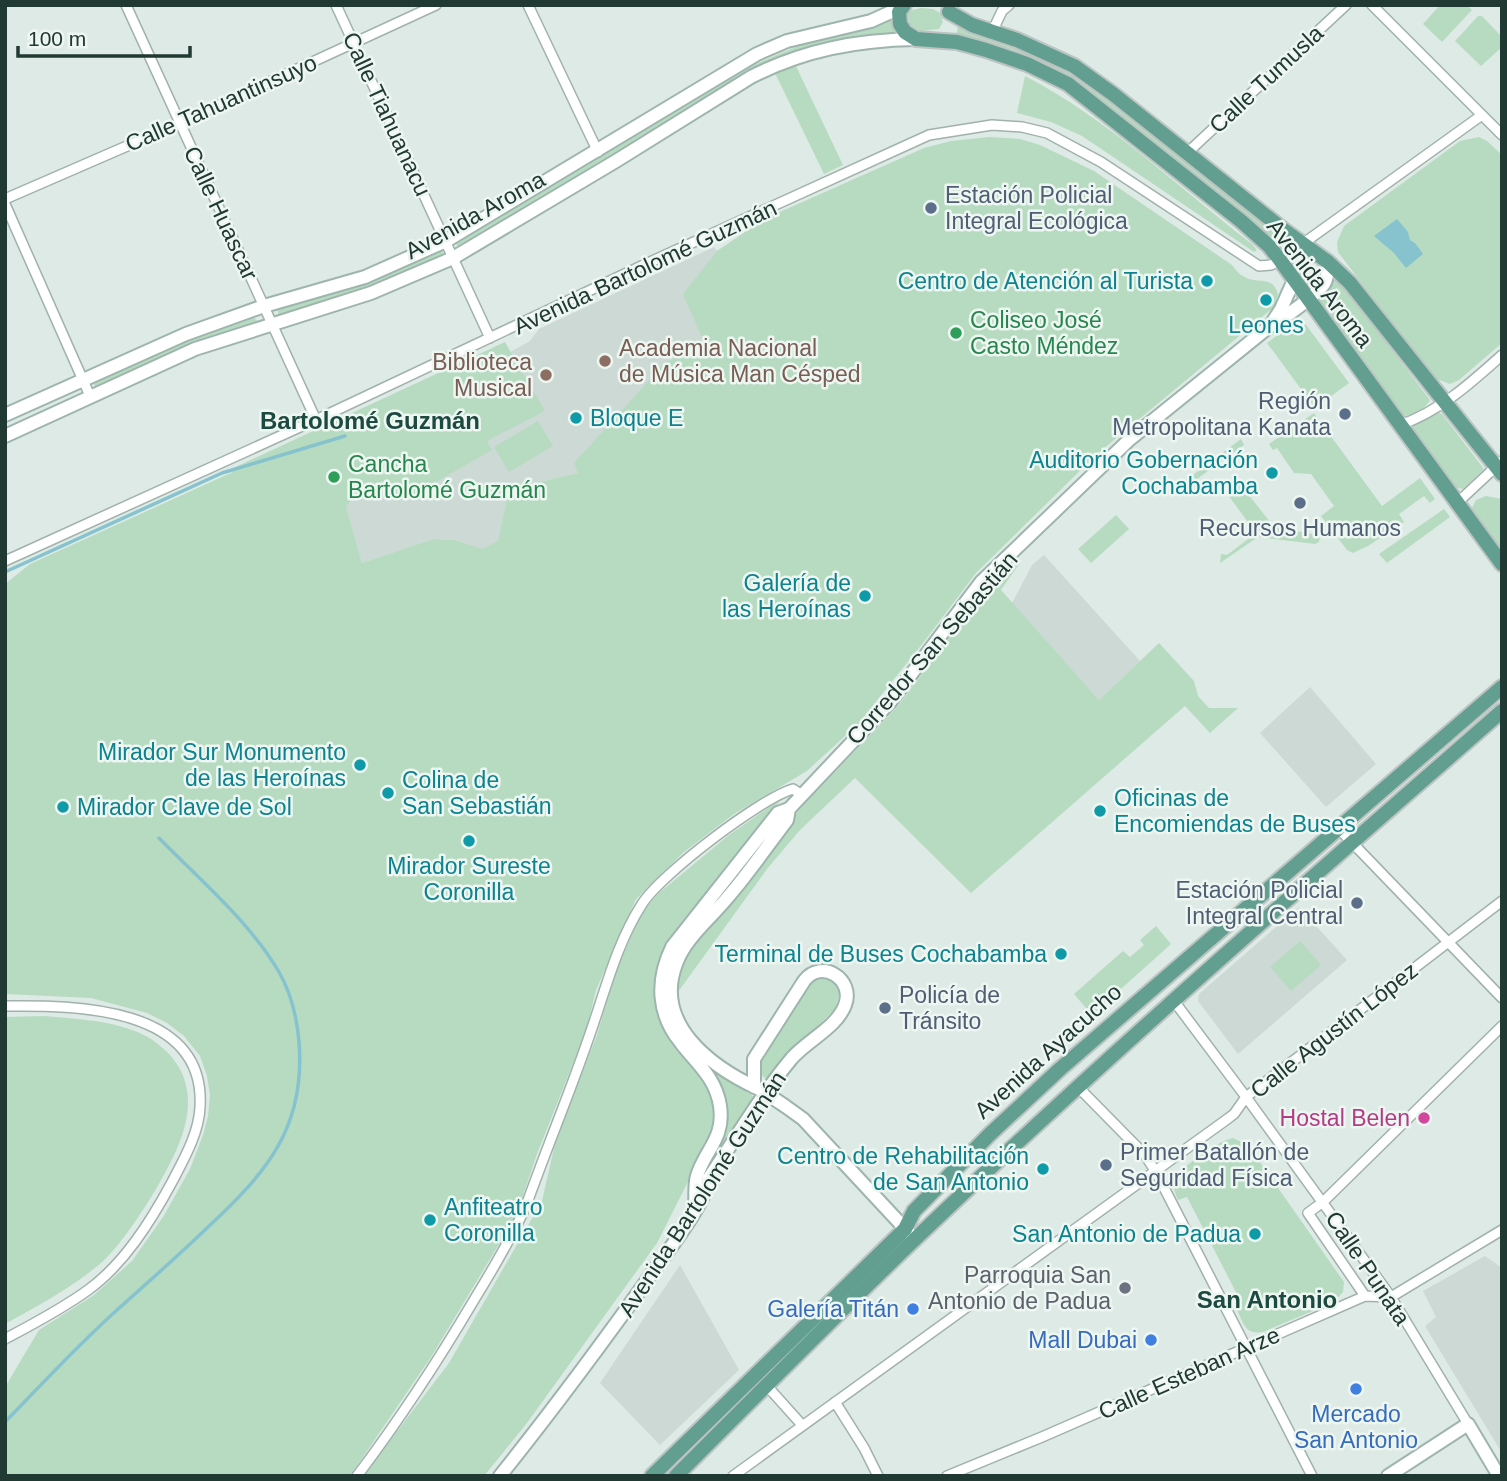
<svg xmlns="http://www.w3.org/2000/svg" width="1507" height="1481" viewBox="0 0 1507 1481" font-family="Arial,sans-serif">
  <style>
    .built { fill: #ccd9d4 }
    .green { fill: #b7dbc1 }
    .water { fill: #86c3cf }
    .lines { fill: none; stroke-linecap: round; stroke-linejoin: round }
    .stream { stroke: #86c3cf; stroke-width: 3.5 }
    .street-casing { stroke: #a1b1ac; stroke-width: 12 }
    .secondary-casing { stroke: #9eb5ad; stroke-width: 16 }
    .primary-casing { stroke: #bcc4c2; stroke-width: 18 }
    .street { stroke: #fff; stroke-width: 9 }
    .secondary { stroke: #fff; stroke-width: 12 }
    .primary { stroke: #639f90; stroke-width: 14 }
    .secondary-bridge-casing { stroke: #9eb5ad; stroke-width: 16; stroke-linecap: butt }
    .secondary-bridge { stroke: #fff; stroke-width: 12 }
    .service-dot { fill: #5c6f8a; stroke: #eef6f2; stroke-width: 2.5 }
    .culture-dot { fill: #0f9aa8; stroke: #eef6f2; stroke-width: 2.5 }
    .leisure-dot { fill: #2e9e5b; stroke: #eef6f2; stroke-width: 2.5 }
    .education-dot { fill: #8d6e63; stroke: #eef6f2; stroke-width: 2.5 }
    .hotel-dot { fill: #d1479c; stroke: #eef6f2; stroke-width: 2.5 }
    .worship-dot { fill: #6b7280; stroke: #eef6f2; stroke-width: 2.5 }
    .shop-dot { fill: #3f7fe0; stroke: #eef6f2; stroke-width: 2.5 }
    .labels { text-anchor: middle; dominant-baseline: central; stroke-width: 5; stroke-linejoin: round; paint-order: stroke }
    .street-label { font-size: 23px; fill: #203933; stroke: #eef6f2 }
    .service-label { font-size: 23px; fill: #4e5e75; stroke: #eef6f2; text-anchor: start }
    .culture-label { font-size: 23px; fill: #0d838f; stroke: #eef6f2; text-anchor: end }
    .leisure-label { font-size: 23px; fill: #27864d; stroke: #eef6f2; text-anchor: start }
    .education-label { font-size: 23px; fill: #785e54; stroke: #eef6f2; text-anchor: start }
    .hotel-label { font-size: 23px; fill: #b23c85; stroke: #eef6f2; text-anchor: end }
    .worship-label { font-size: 23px; fill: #5b616d; stroke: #eef6f2; text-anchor: end }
    .shop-label { font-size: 23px; fill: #366cbe; stroke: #eef6f2; text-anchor: end }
    .neighbourhood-label { font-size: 24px; font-weight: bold; fill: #1c4a40; stroke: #eef6f2 }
  </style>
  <rect width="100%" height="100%" fill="#deeae5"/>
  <path class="built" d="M714 247 717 251 722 340 578 473 531 484 510 485 498 542 482 550 455 540 433 539 362 563 346 506 371 482 544 412 510 352 530 341 539 329Z
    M1044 555 1140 661 1099 700 1012 603 1032 565Z
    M1310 687 1376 764 1326 807 1260 733Z
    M1299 907 1347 960 1238 1054 1198 1001 1199 994Z
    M1485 1256 1502 1268V1453L1425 1326 1436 1317 1423 1291Z
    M680 1265 739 1370 660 1445 600 1383Z"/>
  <path class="green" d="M1440 5H1467L1472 10 1442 42 1423 24Z
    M921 8 933 9 940 13 943 22 939 29 921 31 910 25 908 14 912 10Z
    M1478 16H1482L1502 37V47L1481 66 1455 41Z
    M891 19 896 34 857 37 823 43 791 53 765 65 738 78 458 248 456 243 753 65 805 43 878 26Z
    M958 25 971 32 1053 62 1072 73 1283 237 1275 243 1259 225 1091 93 956 38Z
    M794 62 843 165 824 174 774 71Z
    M1025 76C1108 119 1178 187 1252 244L1257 250 1254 252 1082 136 1051 122 1017 113Z
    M989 137 1020 139 1040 145 1094 171 1232 265C1251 293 1270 269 1278 294L1274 307 1096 455 976 573 923 643 858 724 807 771 734 814 684 852 636 899 596 990 587 1028 537 1154 516 1216 431 1357 350 1476H5V1387L39 1330 94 1295 132 1261 163 1217 190 1169 203 1135 208 1116 210 1095 207 1076 200 1056 184 1036 167 1023 147 1013 91 998 5 994V584L30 564 233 472 229 470 505 342 545 411 487 441 492 450 408 498 395 501 378 484 371 482 346 506 362 563 433 539 455 540 482 549 498 541 510 484H531L578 473 574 463 665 363 705 344 683 294 717 251 764 219 924 148 951 141Z
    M1479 137 1487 141 1502 155V343L1459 380 1450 384 1434 378 1338 252 1337 242 1344 226 1460 141Z
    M442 250 444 256 376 284 279 315 277 309 345 290Z
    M1333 279 1346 289 1430 400C1424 410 1412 420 1400 414L1317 300 1327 293Z
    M254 317 257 321 181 349 96 388 93 382 215 330Z
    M1301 318 1349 383 1315 408 1267 343Z
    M1436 412 1442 414 1484 469 1463 489 1454 487 1412 429 1414 425Z
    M1314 413 1382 506 1420 478 1435 499 1430 503 1424 496 1399 514 1404 522 1368 546 1353 553 1347 550 1321 516 1334 506 1311 474 1294 473 1277 448 1273 450 1269 444Z
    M538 421 553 446 509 472 494 447Z
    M1241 439 1244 445 1183 489 1181 484Z
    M1237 480 1274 527 1313 534 1316 532 1320 537 1319 542 1315 544 1258 537 1220 563 1221 554 1227 555 1256 533 1228 495 1230 486Z
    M1486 496 1502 499V552L1472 508 1476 500Z
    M1444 509 1450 517 1387 563 1379 554Z
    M1116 515 1129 529 1091 563 1078 549Z
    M1020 563 1001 590 1099 700 1159 643 1194 681 1198 696 1209 708H1238L1210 733 1185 706 971 893 855 778 800 830 767 869 678 992 679 974 688 955 708 926 726 908 799 810 898 706 991 582Z
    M781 799 662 959 655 983 658 1008 702 1071 715 1106 714 1125 704 1150 657 1243 527 1423 484 1476H363L449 1363 542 1201 556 1139 597 1035 616 971 642 912 659 893 729 835Z
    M1156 926 1171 944 1092 1015 1074 994 1123 951 1130 957 1144 945 1140 940Z
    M1300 941 1321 965 1291 991 1270 967Z
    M822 977 833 980 840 991 835 1009 793 1050 768 1081 759 1072 758 1062 808 984Z
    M44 1016C77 1019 113 1020 144 1035 153 1039 162 1047 169 1054 205 1093 183 1142 160 1182 147 1205 120 1247 100 1264 71 1288 38 1306 5 1324V1017Z
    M715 1073 756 1098 704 1173C727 1130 734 1121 715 1073Z
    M1233 1138 1248 1145 1344 1282 1343 1292 1334 1302 1263 1332C1244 1335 1244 1323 1236 1308L1240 1300 1187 1197 1178 1200C1176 1195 1173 1189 1174 1183 1176 1169 1219 1140 1233 1138Z"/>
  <path class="water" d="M1397 219 1408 232 1410 240 1415 243 1423 254 1406 268 1394 253 1374 236Z"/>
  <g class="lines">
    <path class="stream" d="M5 572 222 473 345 436
      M5 1422C42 1384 78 1345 117 1310 147 1283 178 1256 207 1228 266 1173 306 1128 299 1042 297 1018 291 993 279 972 250 922 199 879 159 838"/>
    <defs>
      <path id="street" d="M126 5 316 420
        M336 5 490 338
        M528 5 598 152
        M1372 5 1502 135
        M992 32 1002 11 1009 5
        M1187 153 1346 5
        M5 199 180 123 436 5
        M5 204 90 396
        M1400 425C1439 412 1472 382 1502 355
        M1457 503 1502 461
        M5 561 322 417 650 262 929 135 992 125 1022 127 1047 133 1101 162 1259 266 1271 265 1280 260 1482 115
        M1338 828 1502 998
        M1174 1001 1246 1097 1391 1297 1468 1424
        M5 1006C75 1005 206 1006 200 1107 199 1133 184 1159 172 1182 151 1221 124 1264 88 1290 62 1309 33 1324 5 1339
        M1078 1087 1145 1155 1156 1172 1312 1476
        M1365 1296 1308 1213 1323 1202 1502 1026
        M767 1386 802 1425
        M835 1402 864 1448 878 1476
        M357 1476C400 1419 438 1361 474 1300 493 1269 511 1239 526 1206 547 1147 571 1090 591 1031 606 988 617 943 642 904 660 875 761 798 793 789L802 795
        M733 1476 1226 1120 1234 1114 1246 1097 1502 901
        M947 1476 1042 1437 1365 1296 1391 1297 1502 1230"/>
      <path id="secondary" d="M1270 326 1281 309 1294 280
        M5 415 186 334 264 306 365 277 446 241 757 54 787 41 871 21 902 7
        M5 436 195 349 371 293 453 258 616 161 751 77C804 50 857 40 916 39
        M759 1089C711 1067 653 1024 676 964 685 938 711 918 728 897 749 873 767 846 787 820L789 809
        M785 1106 803 1119 910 1234
        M695 1209C696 1199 694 1186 697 1176 705 1150 725 1138 720 1106 716 1078 697 1064 681 1043 657 1014 656 980 672 947L778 813 789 809 891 701 981 582 1130 439 1270 326C1282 320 1316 295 1324 284 1328 278 1328 269 1328 262
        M500 1476C555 1407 607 1337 658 1265 673 1244 706 1202 709 1178 736 1138 761 1095 792 1058 808 1040 837 1027 845 1005 855 979 821 958 804 981L754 1059V1087
        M1388 1476 1468 1424 1499 1476"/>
      <path id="primary" d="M904 5 899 12 900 24 905 32 916 39 957 42 986 50 1027 64 1068 84 1241 221 1269 246 1280 260 1502 564
        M949 12 972 25 1017 40 1074 66 1113 94 1285 231 1328 262 1350 283 1502 474
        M652 1476 905 1229 914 1211 989 1135 1060 1069 1502 687
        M676 1476C755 1397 833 1318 913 1241 1104 1058 1304 885 1502 711"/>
    </defs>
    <use href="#street" class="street-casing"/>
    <use href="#secondary" class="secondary-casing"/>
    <use href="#primary" class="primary-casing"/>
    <use href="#street" class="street"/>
    <use href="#secondary" class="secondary"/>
    <use href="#primary" class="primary"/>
    <defs>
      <path id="secondary-bridge" d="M761 1090 785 1106"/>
    </defs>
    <use href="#secondary-bridge" class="secondary-bridge-casing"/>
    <use href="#secondary-bridge" class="secondary-bridge"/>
  </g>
  <g class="service-dot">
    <circle cx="931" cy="208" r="7"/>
    <circle cx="1345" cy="414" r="7"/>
    <circle cx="1300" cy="503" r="7"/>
    <circle cx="1357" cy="903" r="7"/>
    <circle cx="885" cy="1008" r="7"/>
    <circle cx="1106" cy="1165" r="7"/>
  </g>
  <g class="culture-dot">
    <circle cx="1207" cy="281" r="7"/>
    <circle cx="1266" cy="300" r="7"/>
    <circle cx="576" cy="418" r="7"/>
    <circle cx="1272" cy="473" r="7"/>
    <circle cx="865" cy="596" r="7"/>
    <circle cx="360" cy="765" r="7"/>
    <circle cx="388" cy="793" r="7"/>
    <circle cx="63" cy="807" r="7"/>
    <circle cx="1100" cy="811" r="7"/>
    <circle cx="469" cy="841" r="7"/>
    <circle cx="1061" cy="954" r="7"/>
    <circle cx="1043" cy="1169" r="7"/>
    <circle cx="430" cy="1220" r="7"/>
    <circle cx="1255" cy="1234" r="7"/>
  </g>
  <g class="leisure-dot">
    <circle cx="956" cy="333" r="7"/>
    <circle cx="334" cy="477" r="7"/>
  </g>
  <g class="education-dot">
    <circle cx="605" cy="361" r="7"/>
    <circle cx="546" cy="375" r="7"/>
  </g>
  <circle class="hotel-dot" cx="1424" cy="1118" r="7"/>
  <circle class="worship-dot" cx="1125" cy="1288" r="7"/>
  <g class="shop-dot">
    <circle cx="913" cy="1309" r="7"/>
    <circle cx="1151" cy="1340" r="7"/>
    <circle cx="1356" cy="1389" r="7"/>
  </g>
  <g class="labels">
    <g class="street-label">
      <text transform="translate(1266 79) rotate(-43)">Calle Tumusla</text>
      <text transform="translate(221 103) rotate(-24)">Calle Tahuantinsuyo</text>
      <text transform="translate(387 114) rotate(65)">Calle Tiahuanacu</text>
      <text transform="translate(221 213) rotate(65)">Calle Huascar</text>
      <text transform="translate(475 215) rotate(-29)">Avenida Aroma</text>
      <text transform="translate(645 267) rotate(-25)">Avenida Bartolomé Guzmán</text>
      <text transform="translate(1320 283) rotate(52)">Avenida Aroma</text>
      <text transform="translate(932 648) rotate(-49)">Corredor San Sebastián</text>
      <text transform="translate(1334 1030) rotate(-38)">Calle Agustín López</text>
      <text transform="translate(1048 1051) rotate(-42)">Avenida Ayacucho</text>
      <text transform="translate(702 1194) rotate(-57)">Avenida Bartolomé Guzmán</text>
      <text transform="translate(1368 1268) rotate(56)">Calle Punata</text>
      <text transform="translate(1189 1373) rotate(-24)">Calle Esteban Arze</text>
    </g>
    <g class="service-label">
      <text x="945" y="195">Estación Policial<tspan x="945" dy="26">Integral Ecológica</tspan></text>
      <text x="1331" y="401" text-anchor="end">Región<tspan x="1331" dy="26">Metropolitana Kanata</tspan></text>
      <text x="1300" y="528" text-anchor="middle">Recursos Humanos</text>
      <text x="1343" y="890" text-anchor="end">Estación Policial<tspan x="1343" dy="26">Integral Central</tspan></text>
      <text x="899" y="995">Policía de<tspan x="899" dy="26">Tránsito</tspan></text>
      <text x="1120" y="1152">Primer Batallón de<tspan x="1120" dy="26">Seguridad Física</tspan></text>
    </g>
    <g class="culture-label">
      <text x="1193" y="281">Centro de Atención al Turista</text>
      <text x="1266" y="325" text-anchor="middle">Leones</text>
      <text x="590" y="418" text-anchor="start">Bloque E</text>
      <text x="1258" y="460">Auditorio Gobernación<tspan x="1258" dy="26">Cochabamba</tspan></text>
      <text x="851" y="583">Galería de<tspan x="851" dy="26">las Heroínas</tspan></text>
      <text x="346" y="752">Mirador Sur Monumento<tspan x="346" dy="26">de las Heroínas</tspan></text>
      <text x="402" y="780" text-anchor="start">Colina de<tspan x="402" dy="26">San Sebastián</tspan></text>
      <text x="1114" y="798" text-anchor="start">Oficinas de<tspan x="1114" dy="26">Encomiendas de Buses</tspan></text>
      <text x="77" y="807" text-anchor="start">Mirador Clave de Sol</text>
      <text x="469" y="866" text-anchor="middle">Mirador Sureste<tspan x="469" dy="26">Coronilla</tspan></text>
      <text x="1047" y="954">Terminal de Buses Cochabamba</text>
      <text x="1029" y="1156">Centro de Rehabilitación<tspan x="1029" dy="26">de San Antonio</tspan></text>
      <text x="444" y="1207" text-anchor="start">Anfiteatro<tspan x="444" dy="26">Coronilla</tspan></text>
      <text x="1241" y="1234">San Antonio de Padua</text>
    </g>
    <g class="leisure-label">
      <text x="970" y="320">Coliseo José<tspan x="970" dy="26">Casto Méndez</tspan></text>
      <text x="348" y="464">Cancha<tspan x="348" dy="26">Bartolomé Guzmán</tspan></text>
    </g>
    <g class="education-label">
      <text x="619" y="348">Academia Nacional<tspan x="619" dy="26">de Música Man Césped</tspan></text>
      <text x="532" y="362" text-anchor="end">Biblioteca<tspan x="532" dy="26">Musical</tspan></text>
    </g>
    <g class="hotel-label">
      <text x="1410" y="1118">Hostal Belen</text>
    </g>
    <g class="worship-label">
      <text x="1111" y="1275">Parroquia San<tspan x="1111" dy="26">Antonio de Padua</tspan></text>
    </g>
    <g class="shop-label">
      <text x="899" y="1309">Galería Titán</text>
      <text x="1137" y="1340">Mall Dubai</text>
      <text x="1356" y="1414" text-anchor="middle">Mercado<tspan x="1356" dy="26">San Antonio</tspan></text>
    </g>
    <g class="neighbourhood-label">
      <text x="370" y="420">Bartolomé Guzmán</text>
      <text x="1267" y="1299">San Antonio</text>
    </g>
  </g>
  <rect width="1507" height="1481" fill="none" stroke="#203933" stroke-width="14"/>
  <path d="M18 46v10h172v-10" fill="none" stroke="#203933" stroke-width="3.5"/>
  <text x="28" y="46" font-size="21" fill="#203933" stroke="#eef6f2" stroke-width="5" paint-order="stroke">100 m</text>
</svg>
